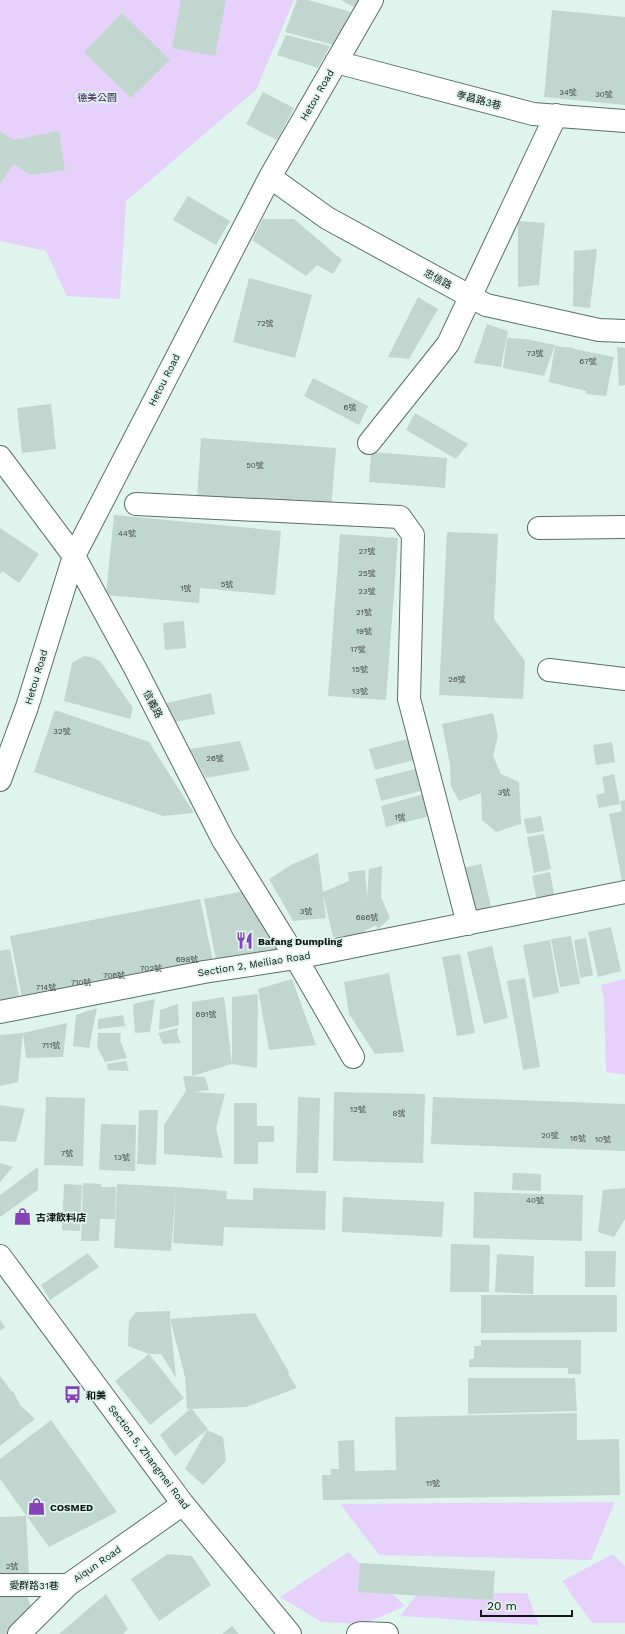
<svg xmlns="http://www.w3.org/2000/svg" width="625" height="1634" viewBox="0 0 625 1634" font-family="'Work Sans','Noto Sans TC',sans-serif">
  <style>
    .green { fill: #e6d1fa }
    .building { fill: #c1d6cf }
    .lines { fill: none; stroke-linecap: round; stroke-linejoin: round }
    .minor-casing { stroke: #5b6e68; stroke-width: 24 }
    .minor { stroke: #fff; stroke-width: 22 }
    .labels { text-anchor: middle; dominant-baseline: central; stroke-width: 3.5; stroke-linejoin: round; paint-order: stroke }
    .number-label { font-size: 8px; fill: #3c4744 }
    .street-label { font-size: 10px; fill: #101715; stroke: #def4ec }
    .park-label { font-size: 10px; fill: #3e135a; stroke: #def4ec }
    .poi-label { font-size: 10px; font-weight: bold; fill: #101715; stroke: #def4ec; text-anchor: start }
  </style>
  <rect width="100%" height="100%" fill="#def4ec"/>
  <path class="green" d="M0 0H294L256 90 126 201 120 299 67 296 46 251 0 241Z
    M625 979V1075L606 1072 604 999 601 985Z
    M615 1502 591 1560 379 1555 340 1504Z
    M348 1552 405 1606 364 1624 322 1622 280 1597Z
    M613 1554 625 1566V1623H592L562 1581Z
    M418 1593H527L539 1625 400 1616Z"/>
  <path class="building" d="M181 0H226L215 56 172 48Z
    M297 0H308L351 12 334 45 285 32Z
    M341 0H363L358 9Z
    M552 10 625 17V105L544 97Z
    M122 13 170 60 131 98 84 52Z
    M286 35 330 46 318 68 277 55Z
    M263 92 294 108 277 140 246 124Z
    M0 131 13 140 59 131 65 170 30 175 14 164 0 184Z
    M188 196 230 221 216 245 173 220Z
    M263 219H294L342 260 333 274 317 265 306 276 252 240Z
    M518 221 545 223 539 285 518 287Z
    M597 249 590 308 573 306 574 251Z
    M249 278 312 295 295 358 233 342Z
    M418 297 438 309 409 359 388 357Z
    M487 324 508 331 501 367 474 363Z
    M507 338 525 339 555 345 544 376 503 368Z
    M555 346 574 348V349L614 357 606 396 586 394V391L549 382Z
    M617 347 625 348V385L619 386Z
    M313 378 368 406 359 425 304 396Z
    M51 404 56 449 22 453 17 408Z
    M415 413 468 444 456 459 406 430Z
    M201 438 336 448 331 510 197 500Z
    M371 452 447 458 445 488 369 482Z
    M114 515 281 531 275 595 200 588 199 603 106 595Z
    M0 528 39 554 19 583 2 571 0 574Z
    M447 532 498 534 494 619 525 661 523 699 439 695Z
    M340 534 398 538 386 700 328 696Z
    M184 621 186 648 165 650 163 623Z
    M84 656 91 657 100 661 133 708 130 719 64 701 72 663Z
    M211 693 215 714 175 722 162 704Z
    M55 710 149 742 194 813 163 816 34 772Z
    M493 713 498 736 493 756 501 774 519 782 521 824 496 832 482 820 481 793 459 801 451 786 450 765 442 724Z
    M412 738 418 759 375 770 369 749Z
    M240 741 250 770 206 778 190 749Z
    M612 742 615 762 596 765 593 745Z
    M419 768 424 790 381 801 375 779Z
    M614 774 620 804 599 808 596 795 605 793 602 777Z
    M424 794 430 816 386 827 381 806Z
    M625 800V885L623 886 609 814 622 811 620 801Z
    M541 816 544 831 527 834 524 819Z
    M544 834 551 869 534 873 527 837Z
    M318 853 323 892 349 881 348 872 365 870 367 898 369 869 382 866 381 897 390 918 378 929 376 925 358 935 333 937 323 894 326 918 293 921 269 879 293 864Z
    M481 864 492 911 470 916 459 869Z
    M550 872 555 898 537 901 532 876Z
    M250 890 279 939 270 959 233 965 231 956 216 960 204 899Z
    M200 899 214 966 23 1003 10 936Z
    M611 927 621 971 598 977 588 932Z
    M571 936 580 984 560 987 551 939Z
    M586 938 593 975 580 978 574 940Z
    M550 940 559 993 533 998 523 945Z
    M492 946 508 1018 484 1024 467 952Z
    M10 949 19 996 0 1000V951Z
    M460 954 475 1033 457 1036 442 957Z
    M389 973 404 1052 375 1054 349 1014 344 982Z
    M525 978 540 1067 523 1070 507 981Z
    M292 979 316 1045 269 1050 258 989Z
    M258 994 257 1068 232 1064V997Z
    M224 997 232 1064 192 1076V1002Z
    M155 999 150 1032 135 1033 133 1004Z
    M178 1004 179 1025 159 1030 160 1010Z
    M97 1008 89 1048 73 1046 76 1015Z
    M123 1015 125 1026 98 1029V1019Z
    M67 1023 63 1057 26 1058 23 1033Z
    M178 1028 177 1034 181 1043 163 1044 158 1033Z
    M23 1033 18 1082 0 1086V1035Z
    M98 1033H121L120 1040 127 1058 105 1062 97 1047Z
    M126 1061 129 1071 108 1070 107 1064Z
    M183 1076 205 1077 209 1090 194 1092 225 1094 216 1128 223 1158 164 1154V1125L186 1091Z
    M334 1092 425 1094 423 1163 333 1161Z
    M46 1097 85 1098 83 1166 44 1165Z
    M298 1097 320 1098 318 1173H296Z
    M433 1097 625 1104V1151L431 1144Z
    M234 1103H257V1126H274V1142H258V1164H234Z
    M0 1105 25 1109 16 1142 0 1141Z
    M139 1110H158L156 1165 137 1164Z
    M101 1124 136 1125 135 1171 99 1170Z
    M0 1163 13 1167 0 1182Z
    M38 1167V1190L0 1217V1195Z
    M513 1173 541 1174V1191L512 1190Z
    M83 1183 101 1184V1187H116L115 1219H100L99 1241H81Z
    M64 1184 82 1185 80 1231 62 1230Z
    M117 1184 176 1187 171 1251 114 1248Z
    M176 1187 227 1191 226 1199 253 1200V1188L326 1191 325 1230 224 1227 223 1246 173 1243Z
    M625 1188V1219L614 1237 598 1232 603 1190Z
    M474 1192 583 1195 582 1241 473 1238Z
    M343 1197 444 1202 442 1237 342 1232Z
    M451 1244 490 1245 489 1292H450Z
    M585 1251H616L615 1287H585Z
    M88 1253 99 1267 50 1300 41 1285Z
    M497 1254 534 1256 533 1294 495 1292Z
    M481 1295H617V1332L481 1333Z
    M170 1311V1319L176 1378 161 1354H149L128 1346 129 1321 136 1312Z
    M255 1313 290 1374H288L297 1388 246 1407 187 1409 185 1377 170 1319Z
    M0 1320 5 1327 0 1331Z
    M481 1340H581V1374H568V1368L469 1367V1360L474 1358V1346H481Z
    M149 1354 184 1398 150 1425 115 1381Z
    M0 1376 12 1392 13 1391 20 1405 35 1419 0 1446Z
    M468 1378H575L577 1411 468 1414Z
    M191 1408 208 1429 175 1456 160 1435Z
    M577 1413V1440L619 1439 620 1495 323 1500 322 1475H331V1469H339L338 1441 354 1440 355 1471 396 1470 395 1417Z
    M51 1420 117 1512 49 1547 0 1479V1459Z
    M207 1430 223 1437 226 1461 203 1485 185 1469Z
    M26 1516 29 1574 0 1576V1517Z
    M168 1554 192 1556 211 1585 159 1621 131 1579Z
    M360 1563 495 1571 493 1600 358 1592Z
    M23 1586 35 1617 14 1634H0V1588Z
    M106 1594 128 1629 123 1634H59Z
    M232 1626 239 1634H222Z"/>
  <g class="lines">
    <defs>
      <path id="minor" d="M336 62 533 114 625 121
        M270 177 327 218 486 305 599 330 625 331
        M369 443 448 344 556 115
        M0 457 74 556 135 668 223 840 296 958 353 1057
        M136 504 400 517 413 535 409 699 468 924
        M539 528 625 527
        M549 670 625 679
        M0 780 27 707 74 556 270 177 372 0
        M0 1012 204 972 296 958 625 892
        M0 1256 183 1504 290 1634
        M0 1585H68
        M19 1634 68 1585 183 1504
        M358 1634 361 1633 387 1634"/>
    </defs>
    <use href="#minor" class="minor-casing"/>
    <use href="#minor" class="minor"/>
  </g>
  <defs>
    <symbol id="restaurant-bare" viewBox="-9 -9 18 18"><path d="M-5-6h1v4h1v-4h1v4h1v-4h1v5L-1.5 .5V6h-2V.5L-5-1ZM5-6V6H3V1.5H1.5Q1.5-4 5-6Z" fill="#8542b6" stroke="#def4ec" stroke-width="2.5" paint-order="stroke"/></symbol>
    <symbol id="shop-bare" viewBox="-9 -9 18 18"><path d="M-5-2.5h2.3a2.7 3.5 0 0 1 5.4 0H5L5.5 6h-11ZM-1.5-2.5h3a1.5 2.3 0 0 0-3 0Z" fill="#8542b6" stroke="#def4ec" stroke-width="2.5" paint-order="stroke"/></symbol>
    <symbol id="bus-bare" viewBox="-9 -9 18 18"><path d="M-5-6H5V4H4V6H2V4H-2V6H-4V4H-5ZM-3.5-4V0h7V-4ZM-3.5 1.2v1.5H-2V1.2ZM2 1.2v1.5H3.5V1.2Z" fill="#8542b6" stroke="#def4ec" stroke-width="2.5" paint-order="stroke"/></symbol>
  </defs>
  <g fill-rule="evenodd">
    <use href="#restaurant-bare" x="232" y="928" width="25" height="25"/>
    <use href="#shop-bare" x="10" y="1204" width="25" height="25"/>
    <use href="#bus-bare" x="60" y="1382" width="25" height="25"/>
    <use href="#shop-bare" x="24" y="1494" width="25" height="25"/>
  </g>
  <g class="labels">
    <g class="number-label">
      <text x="568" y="92">34號</text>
      <text x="604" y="94">30號</text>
      <text x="265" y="323">72號</text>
      <text x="535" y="353">73號</text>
      <text x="588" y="361">67號</text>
      <text x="350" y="407">6號</text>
      <text x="255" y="465">50號</text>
      <text x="127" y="533">44號</text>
      <text x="367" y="551">27號</text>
      <text x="367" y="573">25號</text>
      <text x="227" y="584">5號</text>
      <text x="186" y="588">1號</text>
      <text x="367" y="591">23號</text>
      <text x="364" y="612">21號</text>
      <text x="364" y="631">19號</text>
      <text x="358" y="649">17號</text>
      <text x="360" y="669">15號</text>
      <text x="457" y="679">26號</text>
      <text x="360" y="691">13號</text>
      <text x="62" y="731">32號</text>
      <text x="215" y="758">26號</text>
      <text x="504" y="792">3號</text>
      <text x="400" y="817">1號</text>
      <text x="306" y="911">3號</text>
      <text x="367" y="917">686號</text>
      <text x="187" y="959">698號</text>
      <text x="151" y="968">702號</text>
      <text x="114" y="975">706號</text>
      <text x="81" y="982">710號</text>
      <text x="46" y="987">714號</text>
      <text x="206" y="1014">691號</text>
      <text x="51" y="1045">711號</text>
      <text x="358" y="1109">12號</text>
      <text x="399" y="1113">8號</text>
      <text x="550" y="1135">20號</text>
      <text x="578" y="1138">16號</text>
      <text x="603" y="1139">10號</text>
      <text x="67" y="1153">7號</text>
      <text x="122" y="1157">13號</text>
      <text x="535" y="1200">40號</text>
      <text x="433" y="1483">11號</text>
      <text x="12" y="1566">2號</text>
    </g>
    <g class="street-label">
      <text transform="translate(317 95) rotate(-60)">Hetou Road</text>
      <text transform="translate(479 100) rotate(15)">孝昌路3巷</text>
      <text transform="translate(438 279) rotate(28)">忠信路</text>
      <text transform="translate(164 380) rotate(-63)">Hetou Road</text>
      <text transform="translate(36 677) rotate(-73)">Hetou Road</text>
      <text transform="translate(153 704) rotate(63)">信義路</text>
      <text transform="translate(254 964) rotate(-9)">Section 2, Meiliao Road</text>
      <text transform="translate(149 1457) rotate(53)">Section 5, Zhangmei Road</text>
      <text transform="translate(97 1564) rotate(-35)">Aiqun Road</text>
      <text x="34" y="1585">愛群路31巷</text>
    </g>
    <g class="park-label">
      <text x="97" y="97">德美公園</text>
    </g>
    <g class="poi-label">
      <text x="258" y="941">Bafang Dumpling</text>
      <text x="36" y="1217">古津飲料店</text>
      <text x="86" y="1395">和美</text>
      <text x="50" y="1507">COSMED</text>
    </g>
  </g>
  <path d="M481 1610v6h91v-6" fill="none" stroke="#101715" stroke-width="2"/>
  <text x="487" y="1610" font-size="12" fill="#101715" stroke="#def4ec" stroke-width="3" paint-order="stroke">20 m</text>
</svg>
